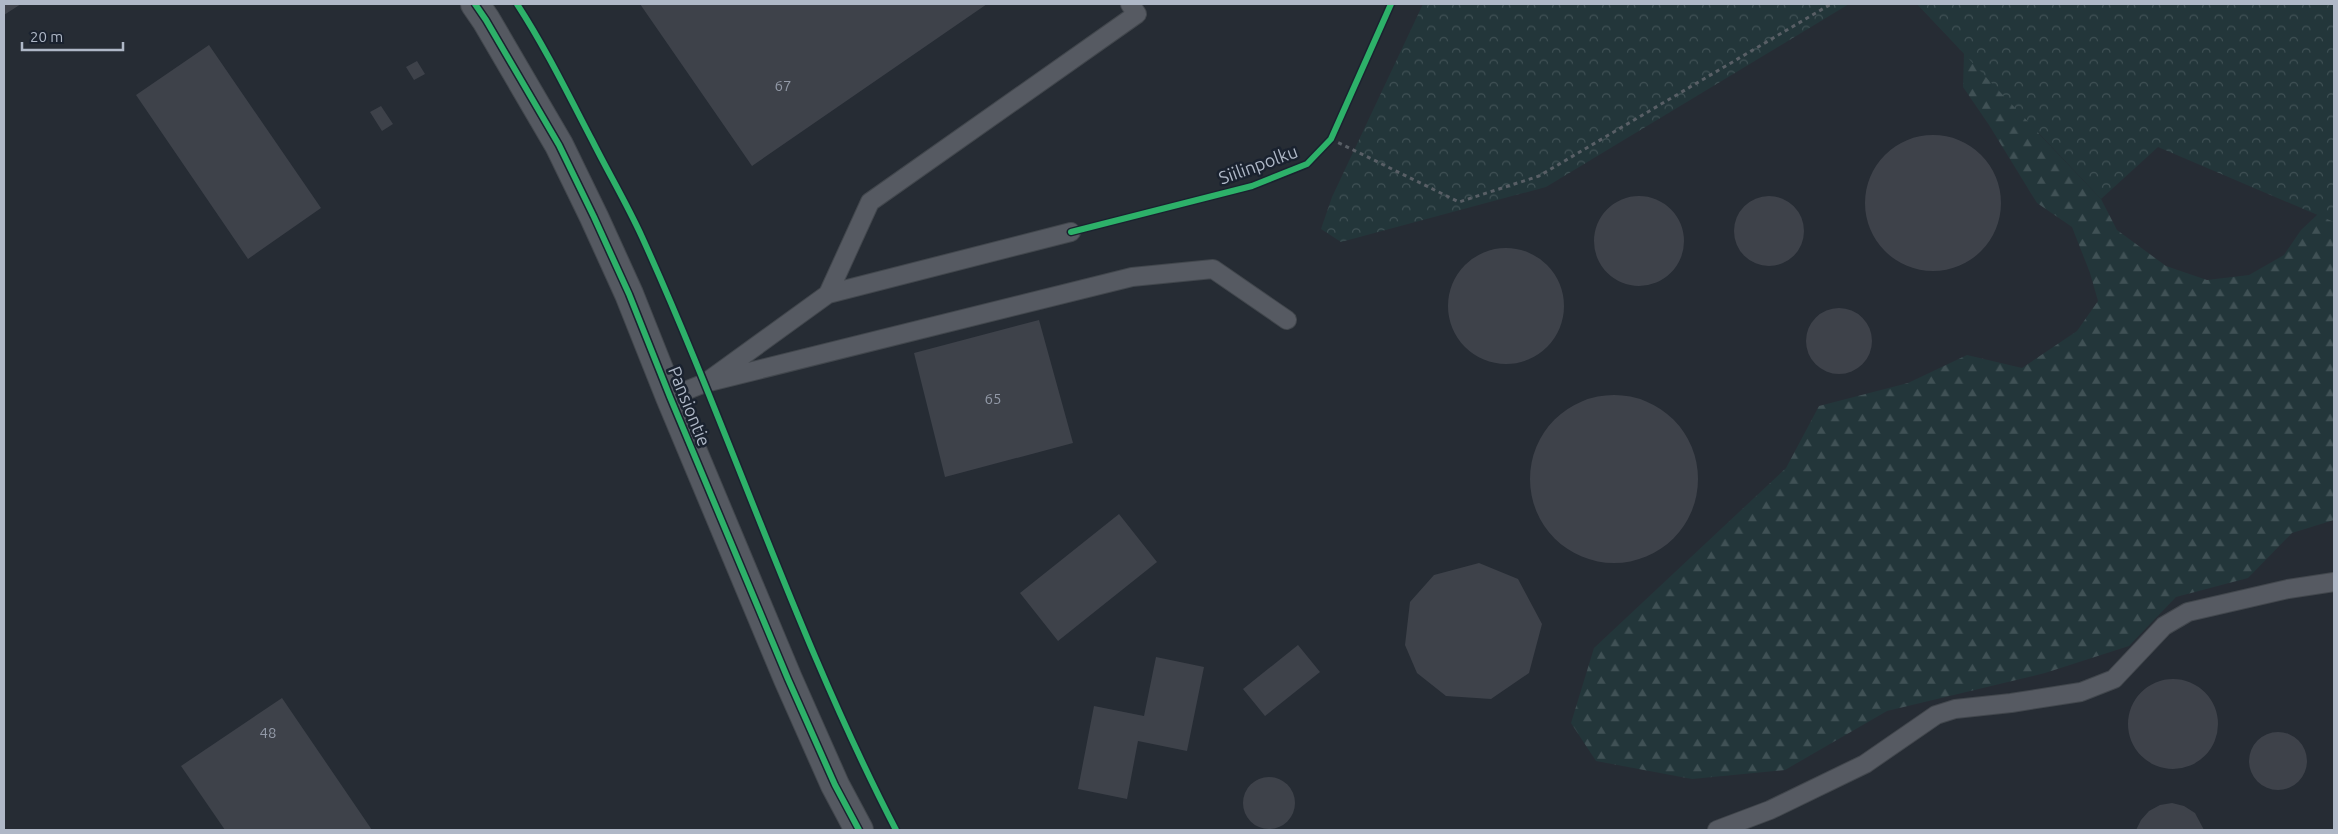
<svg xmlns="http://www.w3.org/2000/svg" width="2338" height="834" viewBox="0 0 2338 834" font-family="Ubuntu,sans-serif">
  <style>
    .forest { fill: url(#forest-firs) }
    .park { fill: url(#park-crowns) }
    .building { fill: #3e424a }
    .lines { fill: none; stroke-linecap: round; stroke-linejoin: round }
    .lane-casing { stroke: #42474d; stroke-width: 20 }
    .secondary-casing { stroke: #42474d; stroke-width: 30 }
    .path { stroke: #595f66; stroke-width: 3; stroke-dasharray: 4 4; stroke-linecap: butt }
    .lane { stroke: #565a62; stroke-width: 18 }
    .secondary { stroke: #555961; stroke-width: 28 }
    .cycleway-casing { stroke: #1a222f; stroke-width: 9 }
    .cycleway { stroke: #2db169; stroke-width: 6 }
    .labels { text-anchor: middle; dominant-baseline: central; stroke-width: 5; stroke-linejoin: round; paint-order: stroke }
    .number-label { font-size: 15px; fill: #939aa8 }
    .street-label { font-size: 18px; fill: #afb8c7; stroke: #1a222f }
  </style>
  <defs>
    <pattern id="forest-firs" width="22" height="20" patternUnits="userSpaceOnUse" patternTransform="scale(1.25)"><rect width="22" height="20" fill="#23363a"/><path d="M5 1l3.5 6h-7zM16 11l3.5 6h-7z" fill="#405155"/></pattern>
    <pattern id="park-crowns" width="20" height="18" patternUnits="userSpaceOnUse" patternTransform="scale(1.25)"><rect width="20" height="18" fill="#23363a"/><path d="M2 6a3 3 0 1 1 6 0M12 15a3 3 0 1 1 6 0" fill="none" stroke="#405155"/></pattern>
  </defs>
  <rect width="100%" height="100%" fill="#262c34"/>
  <path class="forest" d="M1917 4H1995L2039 134 2101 199 2117 230 2166 266 2207 280 2249 275 2284 255 2301 230 2334 199V520L2292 533 2248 578 2176 597 2129 646 2045 673 1887 711 1785 770 1692 779 1596 761 1571 723 1594 648 1786 468 1819 406 1908 383 1967 355 2022 368 2077 331 2098 301 2090 273 2072 227 2037 203 1989 125 1963 87 1964 53Z"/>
  <path class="park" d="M1423 4H1849L1546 187 1341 242 1321 229 1332 197Z
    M1917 4H2334V222L2158 147 2101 199Z"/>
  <path class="building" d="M4 4H21L4 15Z
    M640 4H987L752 166Z
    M209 45 321 208 248 259 136 95Z
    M417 61 425 74 414 80 406 67Z
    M381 106 393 124 382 131 370 112Z
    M1865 203a68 68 0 1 1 136 0a68 68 0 1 1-136 0Z
    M1734 231a35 35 0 1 1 70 0a35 35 0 1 1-70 0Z
    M1594 241a45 45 0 1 1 90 0a45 45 0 1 1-90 0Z
    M1448 306a58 58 0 1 1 116 0a58 58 0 1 1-116 0Z
    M1806 341a33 33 0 1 1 66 0a33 33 0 1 1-66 0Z
    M1039 320 1073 443 945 477 914 353Z
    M1530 479a84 84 0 1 1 168 0a84 84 0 1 1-168 0Z
    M1119 514 1157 562 1058 641 1020 593Z
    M1479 563 1518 579 1542 624 1529 673 1491 699 1446 696 1417 673 1405 645 1410 602 1434 575Z
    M1298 645 1320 672 1265 716 1243 689Z
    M1156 657 1204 667 1187 751 1138 741 1127 799 1078 789 1094 706 1144 716Z
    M2128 724a45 45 0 1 1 90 0a45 45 0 1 1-90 0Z
    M282 698 372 830H225L181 766Z
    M2249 761a29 29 0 1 1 58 0a29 29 0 1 1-58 0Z
    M1243 803a26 26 0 1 1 52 0a26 26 0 1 1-52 0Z
    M2172 803 2184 806 2195 813 2204 830H2136L2141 820 2149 811 2160 805Z"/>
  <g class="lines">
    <defs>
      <path id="lane" d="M828 294 870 202 1137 14 1130 4
        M705 383 1132 277 1213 269 1287 320
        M670 397 705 383 828 294 1071 232
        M1717 830 1770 810 1865 764 1936 715 1955 709 2011 703 2081 692 2114 679 2164 626 2188 612 2288 589 2334 582"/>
      <path id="secondary" d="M475 4 486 20 559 145 594 217 629 294 670 397 788 679 835 785 859 830"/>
    </defs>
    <use href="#lane" class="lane-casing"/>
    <use href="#secondary" class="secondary-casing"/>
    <path class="path" d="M1331 139 1459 202 1539 176 1831 4"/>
    <use href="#lane" class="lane"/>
    <use href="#secondary" class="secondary"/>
    <defs>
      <path id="cycleway" d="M475 4 486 20 559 145 594 217 629 294 670 397 788 679 835 785 859 830
        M517 4C545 47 568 94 592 140 608 172 627 204 642 237 731 433 797 639 896 830
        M1071 232 1252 186 1307 164 1331 139 1391 4"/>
    </defs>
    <use href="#cycleway" class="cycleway-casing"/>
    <use href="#cycleway" class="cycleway"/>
  </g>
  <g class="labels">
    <g class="number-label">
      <text x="783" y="85">67</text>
      <text x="993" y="398">65</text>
      <text x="268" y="732">48</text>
    </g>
    <g class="street-label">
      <text transform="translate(1258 164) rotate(-20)">Siilinpolku</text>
      <text transform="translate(690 406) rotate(68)">Pansiontie</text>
    </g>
  </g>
  <rect width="2338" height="834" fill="none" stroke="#afb8c7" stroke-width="10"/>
  <path d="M22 42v8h101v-8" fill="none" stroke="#afb8c7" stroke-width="2.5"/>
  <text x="30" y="42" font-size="15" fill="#afb8c7" stroke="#1a222f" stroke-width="4" paint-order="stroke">20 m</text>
</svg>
